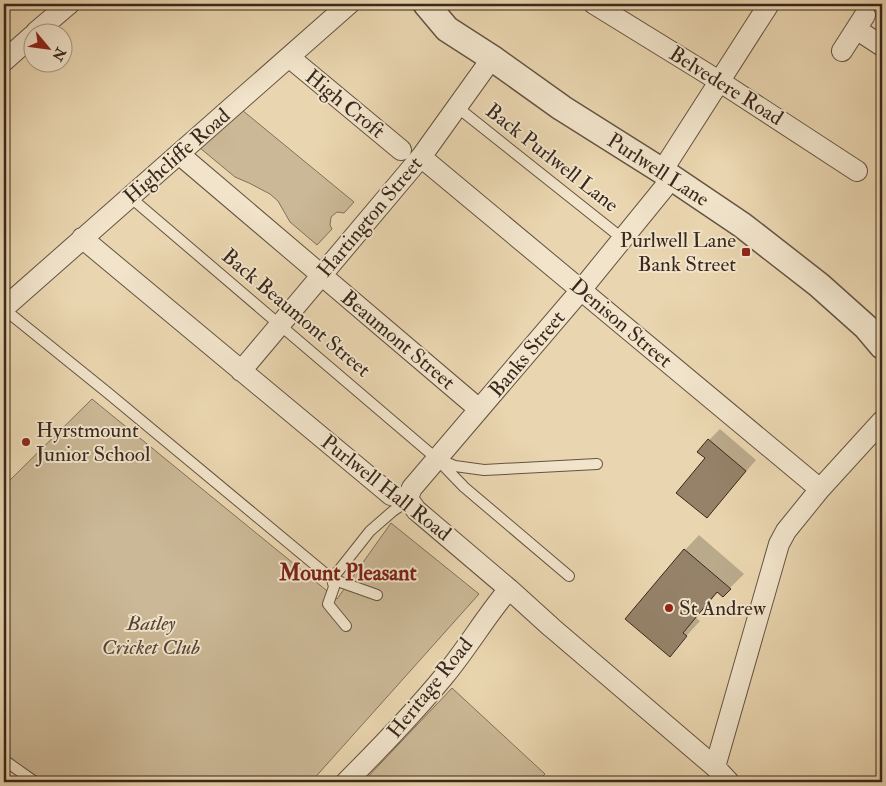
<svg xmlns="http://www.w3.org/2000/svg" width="886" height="786" viewBox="0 0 886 786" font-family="'IM FELL Double Pica',serif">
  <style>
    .green { fill: #cbb896; stroke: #82705a }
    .shadow { fill: #0003 }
    .building { fill: #958269; stroke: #39281d }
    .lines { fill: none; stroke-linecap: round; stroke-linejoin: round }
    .service-casing { stroke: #655342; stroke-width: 12 }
    .minor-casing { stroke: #655342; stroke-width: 22 }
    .tertiary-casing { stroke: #655342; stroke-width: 28 }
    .service { stroke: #f1e4cb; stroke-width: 10 }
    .minor { stroke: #f1e4cb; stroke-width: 20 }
    .tertiary { stroke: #f1e4cb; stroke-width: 25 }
    .poi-dot { fill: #8f2418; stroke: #f1e4cb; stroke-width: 2 }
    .labels { text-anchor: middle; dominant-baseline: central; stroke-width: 4; stroke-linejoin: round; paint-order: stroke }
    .street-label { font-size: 21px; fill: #39281d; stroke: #f1e4cb }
    .poi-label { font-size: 21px; fill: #39281d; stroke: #f1e4cb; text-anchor: start }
    .park-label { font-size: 21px; font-style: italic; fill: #564535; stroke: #f1e4cb }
    .neighbourhood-label { font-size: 22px; font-weight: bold; fill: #7a1f14; stroke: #f1e4cb }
  </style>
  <rect width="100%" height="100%" fill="#e9d5af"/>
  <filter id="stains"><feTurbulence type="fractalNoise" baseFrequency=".004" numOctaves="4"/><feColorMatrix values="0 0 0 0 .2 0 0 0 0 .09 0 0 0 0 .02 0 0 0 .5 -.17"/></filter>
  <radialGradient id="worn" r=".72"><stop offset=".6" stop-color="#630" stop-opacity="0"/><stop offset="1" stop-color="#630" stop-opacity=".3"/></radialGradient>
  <path class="green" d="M242 110 354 202 344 213 337 212 331 217 330 225 332 229 317 245 290 222 278 201 270 194 249 183 235 177 200 148Z
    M92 399 337 599 391 523 479 594 311 782H10L20 773 4 758V486Z
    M452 688 545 774 537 782H363Z"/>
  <path class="shadow" d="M720 429 756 460 707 517V458L709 440Z
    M699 535 744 574 723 595 719 591 696 618 700 621 669 655 627 618 685 550Z"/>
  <path class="building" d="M708 439 746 471 707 518 676 493 705 458 697 452Z
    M684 549 731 589 723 597 717 592 683 633 687 636 670 657 625 619Z"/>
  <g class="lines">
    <defs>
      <path id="service" d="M457 107 623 239
        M130 197 437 459 464 487 569 576
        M4 309 108 393 332 579 377 595
        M443 461 455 466 484 470 597 464
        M346 626 328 604 334 587 332 579 370 531 393 511 409 500
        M4 760 35 782"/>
      <path id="minor" d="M594 4 719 81 857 171
        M856 29 882 46
        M36 32 69 4
        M842 51 865 15
        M289 57 401 150
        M4 61 32 36
        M179 154 479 409
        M421 157 820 489
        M662 171 769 4
        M82 238 391 495 409 500 416 510 509 589 551 627 715 767 729 782
        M4 308 349 4
        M241 371 421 157 492 58
        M409 500V495L412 488 581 290 672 178
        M715 767 779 544 786 531 820 489 882 421
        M346 782C380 748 414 713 445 675 468 647 486 616 509 589"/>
      <path id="tertiary" d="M426 4 447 29 492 58 562 108 662 171 742 225 819 285 866 327 882 346"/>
    </defs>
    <use href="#service" class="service-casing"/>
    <use href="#minor" class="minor-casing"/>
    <use href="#tertiary" class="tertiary-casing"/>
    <use href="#service" class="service"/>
    <use href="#minor" class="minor"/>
    <use href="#tertiary" class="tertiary"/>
  </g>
  <g class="poi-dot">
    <rect x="741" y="247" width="10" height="10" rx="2.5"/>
    <circle cx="26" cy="442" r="5"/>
    <circle cx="669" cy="608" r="5"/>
  </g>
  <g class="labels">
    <g class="street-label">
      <text transform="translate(726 86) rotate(32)">Belvedere Road</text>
      <text transform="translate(345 104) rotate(39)">High Croft</text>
      <text transform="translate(177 156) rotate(-41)">Highcliffe Road</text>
      <text transform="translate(552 158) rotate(38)">Back Purlwell Lane</text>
      <text transform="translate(658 170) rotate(33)">Purlwell Lane</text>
      <text transform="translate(370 217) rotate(-50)">Hartington Street</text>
      <text transform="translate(296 313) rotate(40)">Back Beaumont Street</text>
      <text transform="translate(621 323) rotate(40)">Denison Street</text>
      <text transform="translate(398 340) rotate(40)">Beaumont Street</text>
      <text transform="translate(527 354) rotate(-50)">Banks Street</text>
      <text transform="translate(386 488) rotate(38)">Purlwell Hall Road</text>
      <text transform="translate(430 688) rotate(-51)">Heritage Road</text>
    </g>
    <g class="poi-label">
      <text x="736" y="240" text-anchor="end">Purlwell Lane<tspan x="736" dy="24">Bank Street</tspan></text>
      <text x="36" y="430">Hyrstmount<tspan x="36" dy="24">Junior School</tspan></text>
      <text x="679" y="608">St Andrew</text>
    </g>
    <g class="park-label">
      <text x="151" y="623">Batley<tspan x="151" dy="24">Cricket Club</tspan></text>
    </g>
    <g class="neighbourhood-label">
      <text x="348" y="573">Mount Pleasant</text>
    </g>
  </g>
  <rect width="886" height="786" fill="none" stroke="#e9d5af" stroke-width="20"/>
  <rect x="5" y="5" width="876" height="776" fill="none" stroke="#39281d" stroke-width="2.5"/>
  <rect x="10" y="10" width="866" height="766" fill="none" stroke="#39281d"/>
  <g transform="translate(48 48) rotate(119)"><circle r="24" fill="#f1e4cb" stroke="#a79985"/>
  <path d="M0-4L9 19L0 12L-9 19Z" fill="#8f2418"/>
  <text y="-8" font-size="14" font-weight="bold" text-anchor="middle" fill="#39281d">N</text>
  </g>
  <rect width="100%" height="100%" filter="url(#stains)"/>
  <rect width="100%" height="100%" fill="url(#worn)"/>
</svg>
